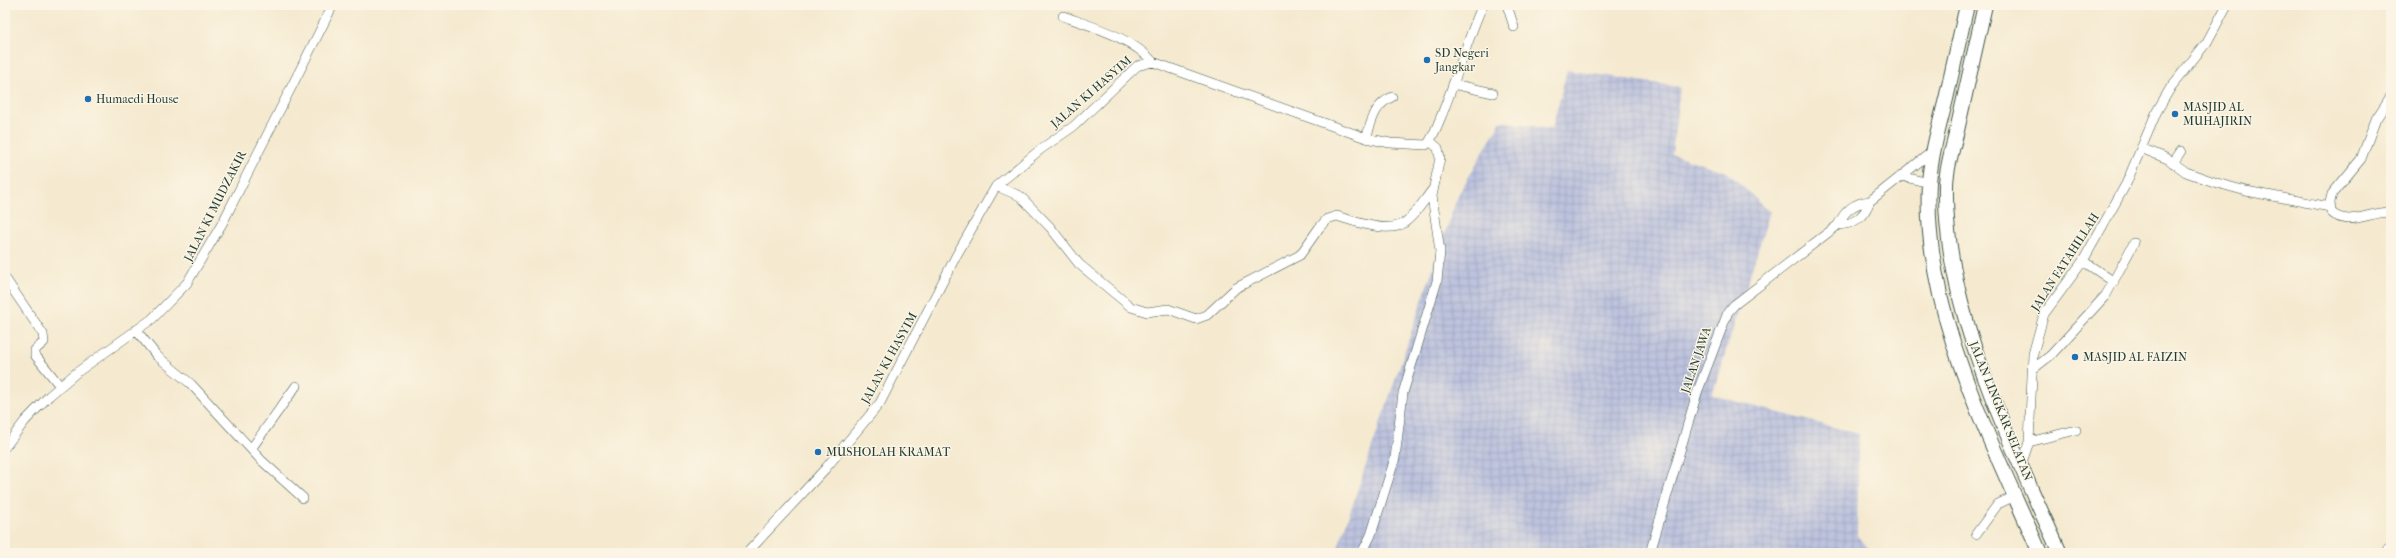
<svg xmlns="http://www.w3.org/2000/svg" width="2396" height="558" viewBox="0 0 2396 558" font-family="'IM FELL French Canon',serif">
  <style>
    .industrial { fill: url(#industrial-grid) }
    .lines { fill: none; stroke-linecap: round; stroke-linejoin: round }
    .minor-casing { stroke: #3f574b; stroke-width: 10 }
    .trunk-casing { stroke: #3f574b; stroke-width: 16 }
    .minor { stroke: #fff; stroke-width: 9 }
    .trunk { stroke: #fff; stroke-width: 14 }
    .poi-dot { fill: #1f6fb2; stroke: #fcf5e5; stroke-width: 1.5 }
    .labels { text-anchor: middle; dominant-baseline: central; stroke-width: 3; stroke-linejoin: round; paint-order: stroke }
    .poi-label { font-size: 12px; fill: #1f3d34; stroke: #fcf5e5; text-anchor: start }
    .street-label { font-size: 12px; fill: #1f3d34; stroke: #fcf5e5 }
  </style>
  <defs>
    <pattern id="industrial-grid" width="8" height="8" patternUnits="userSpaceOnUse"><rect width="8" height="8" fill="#bdc3de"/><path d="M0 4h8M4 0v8" fill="none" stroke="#a2a8bf"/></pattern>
  </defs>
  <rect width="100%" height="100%" fill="#fcf5e5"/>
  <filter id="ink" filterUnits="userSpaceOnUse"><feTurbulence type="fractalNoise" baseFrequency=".025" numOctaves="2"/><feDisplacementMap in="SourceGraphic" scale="8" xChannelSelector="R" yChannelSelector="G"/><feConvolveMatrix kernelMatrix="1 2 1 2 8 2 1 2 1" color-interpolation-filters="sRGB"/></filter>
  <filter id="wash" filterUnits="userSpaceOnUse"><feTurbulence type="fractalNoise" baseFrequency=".012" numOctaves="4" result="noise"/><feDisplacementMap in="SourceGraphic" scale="16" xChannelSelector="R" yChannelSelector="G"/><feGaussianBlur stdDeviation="0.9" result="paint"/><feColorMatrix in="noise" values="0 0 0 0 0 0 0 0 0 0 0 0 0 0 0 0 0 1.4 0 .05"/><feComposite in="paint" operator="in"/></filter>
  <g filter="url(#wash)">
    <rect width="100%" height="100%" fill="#f5ead0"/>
    <path class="industrial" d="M1567 70 1680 87 1672 154 1727 172 1770 212 1712 395 1859 434 1857 534 1872 553H1336L1458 195 1501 121 1552 129Z"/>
  </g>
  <g filter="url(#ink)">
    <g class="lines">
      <defs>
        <path id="minor" d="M1507 5 1514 27
          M1063 16C1093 27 1131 37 1153 62
          M1453 84 1493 93
          M2391 96 2376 119 2361 159 2332 194 2330 202 2331 212C2348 228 2371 211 2391 212
          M1366 138C1372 121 1374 105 1392 97
          M2141 148 2168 159 2186 172 2217 183 2246 191 2330 207
          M2173 163 2181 151
          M1901 176 1929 183
          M996 186 1020 196 1050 227 1079 264 1131 307 1147 312 1168 309 1196 319 1207 315 1236 288 1300 255 1319 228 1327 219 1337 216C1353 221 1389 234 1404 223 1416 215 1424 200 1433 189
          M1838 225C1855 224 1864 217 1870 201L1934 150
          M2083 261 2114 282
          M5 278 43 334 44 342 35 350V355L60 386
          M136 330 157 356 191 384 261 460 303 498
          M2033 369 2051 355 2106 295 2134 243
          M2029 442 2076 430
          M5 447 25 421 49 396 76 373 152 319 187 283 223 222 333 5
          M251 449 296 386
          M2021 465 2029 442 2033 354 2044 314 2083 261 2126 184 2157 111 2171 87 2207 42 2227 5
          M1976 534 1998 504 2015 496
          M747 553 825 469 880 403 956 256 996 186 1041 149 1074 126 1137 66 1153 62 1366 138 1390 143 1426 145C1439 137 1470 28 1483 5
          M1362 553 1371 535 1395 458 1403 393 1437 281 1440 251 1432 196 1440 158 1438 148 1431 142
          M1650 553 1697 393 1728 312 1734 305 1838 225C1845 210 1854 203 1870 201
          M2384 553 2391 547"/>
        <path id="trunk" d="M1967 5C1960 37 1953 68 1946 99 1939 127 1931 154 1929 183 1922 310 1991 440 2040 553
          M1985 5C1976 45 1967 86 1958 126 1954 145 1946 166 1946 186 1943 307 2011 444 2060 553"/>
      </defs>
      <use href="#minor" class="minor-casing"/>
      <use href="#trunk" class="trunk-casing"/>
      <use href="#minor" class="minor"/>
      <use href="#trunk" class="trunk"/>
    </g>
  </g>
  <g class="poi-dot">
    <circle cx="1427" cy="60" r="4"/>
    <circle cx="88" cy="99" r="4"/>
    <circle cx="2175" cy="114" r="4"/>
    <circle cx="2075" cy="357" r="4"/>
    <circle cx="818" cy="452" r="4"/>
  </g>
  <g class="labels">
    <g class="poi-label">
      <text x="1435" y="53">SD Negeri<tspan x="1435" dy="14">Jangkar</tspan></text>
      <text x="96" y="99">Humaedi House</text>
      <text x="2183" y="107">MASJID AL<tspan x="2183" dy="14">MUHAJIRIN</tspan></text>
      <text x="2083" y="357">MASJID AL FAIZIN</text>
      <text x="826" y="452">MUSHOLAH KRAMAT</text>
    </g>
    <g class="street-label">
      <text transform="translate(1091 92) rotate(-41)">JALAN KI HASYIM</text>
      <text transform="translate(215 206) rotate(-63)">JALAN KI MUDZAKIR</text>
      <text transform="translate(2065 262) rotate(-57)">JALAN FATAHILLAH</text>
      <text transform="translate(889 358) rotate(-61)">JALAN KI HASYIM</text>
      <text transform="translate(1696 360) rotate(-71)">JALAN JAWA</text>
      <text transform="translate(2001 411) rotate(68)">JALAN LINGKAR SELATAN</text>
    </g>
  </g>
  <rect width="2396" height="558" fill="none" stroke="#fcf5e5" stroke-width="20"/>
</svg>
